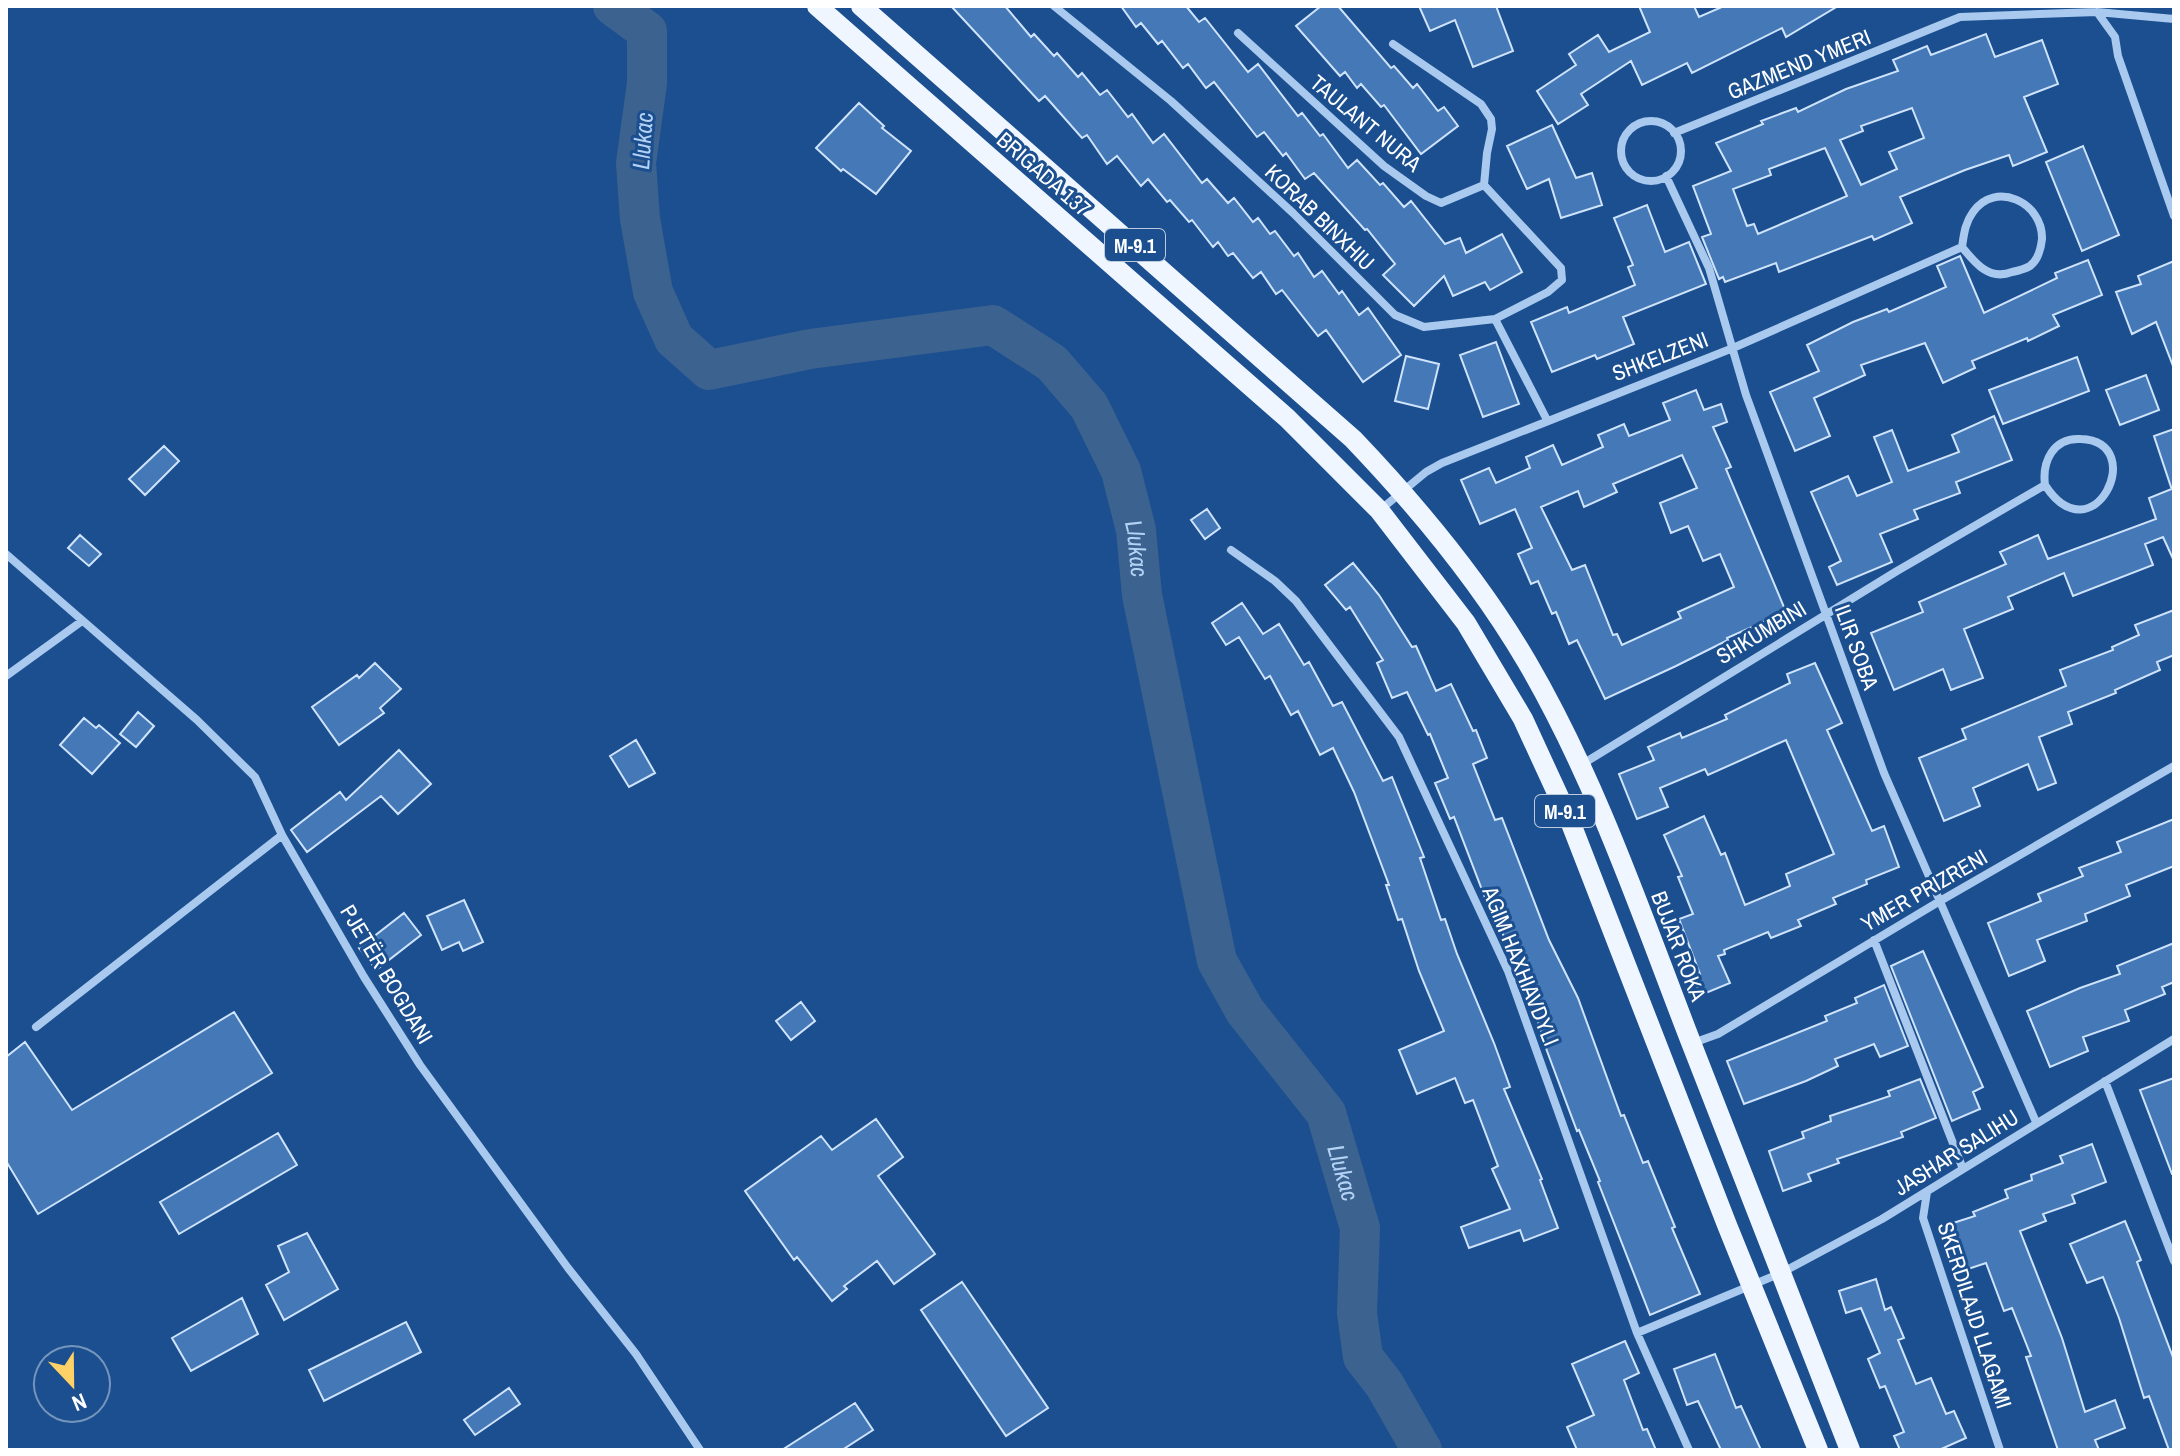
<svg xmlns="http://www.w3.org/2000/svg" width="2180" height="1456" viewBox="0 0 2180 1456" font-family="'Archivo Narrow',sans-serif">
  <style>
    .lines { fill: none; stroke-linecap: round; stroke-linejoin: round }
    .river { stroke: #3c6290; stroke-width: 40 }
    .building { fill: #4478b7; stroke: #cfe3fa; stroke-width: 2; fill-rule: evenodd }
    .street { stroke: #a9c9ee; stroke-width: 8 }
    .primary { stroke: #f0f6ff; stroke-width: 20 }
    .labels { text-anchor: middle; dominant-baseline: central; stroke-width: 6; stroke-linejoin: round; paint-order: stroke }
    .shield { fill: #1b4f8f; stroke: #bbcadd; stroke-width: 2 }
    .shield-label { font-size: 20px; font-weight: bold; fill: #fff }
    .street-label { font-size: 22px; fill: #fff; stroke: #1b4f8f }
    .water-label { font-size: 24px; font-style: italic; fill: #b5d3f5; stroke: #1b4f8f }
  </style>
  <rect width="100%" height="100%" fill="#1b4f8f"/>
  <g class="lines">
    <path class="river" id="s1" d="M613 6 647 31V83L636 163 640 219 653 292 674 339 709 370 810 349 993 325 1052 363 1089 406 1121 471 1136 530 1142 595 1217 961 1245 1011 1326 1113 1360 1228 1357 1313 1363 1357 1384 1384 1422 1450"/>
  </g>
  <path class="building" d="M951 6H1005L1031 37 1034 34 1054 56 1057 53 1078 77 1082 73 1100 95 1107 90 1128 117 1132 114 1153 143 1164 134 1202 183 1207 179 1228 203 1234 198 1253 222 1258 218 1270 234 1275 231 1294 256 1298 253 1314 277 1322 271 1339 294 1342 291 1359 315 1368 308 1401 355 1363 382 1326 330 1318 336 1282 290 1276 294 1261 272 1253 278 1233 253 1228 256 1218 242 1213 247 1192 220 1189 222 1170 200 1167 202 1148 179 1141 186 1117 156 1107 164 1087 135 1082 138 1045 96 1039 101Z
    M1121 6H1186L1199 22 1205 18 1248 72 1258 64 1298 116 1302 113 1320 136 1323 134 1348 168 1357 160 1380 185 1383 183 1404 207 1411 201 1445 244 1460 238 1466 253 1502 234 1522 272 1490 290 1485 282 1453 296 1444 276 1414 306 1383 275 1395 264 1367 229 1365 230 1314 173 1305 179 1286 153 1283 156 1264 132 1257 137 1214 82 1206 88 1188 64 1183 68 1162 41 1158 44 1141 23 1136 27Z
    M1321 6H1338L1391 68 1394 66 1413 88 1417 84 1438 111 1444 107 1458 126 1421 154 1384 105 1381 107 1361 84 1357 88 1345 72 1340 76 1296 26Z
    M1419 6H1496L1513 51 1473 67 1455 20 1430 31Z
    M1639 6H1694L1699 17 1724 6H1838L1786 37 1782 28 1692 73 1687 63 1642 85 1631 61 1581 94 1588 105 1558 124 1537 91 1576 65 1569 54 1598 35 1609 52 1650 32Z
    M1986 34 1995 57 2042 40 2058 84 2024 97 2047 152 2013 166 2009 155 1965 170 1900 197 1912 223 1874 240 1872 236 1779 272 1776 263 1725 282 1723 277 1719 279 1702 237 1711 234 1693 186 1731 171 1716 143 1763 124 1761 121 1796 108 1798 112 1846 89 1898 71 1893 60 1927 46 1931 55ZM1912 108 1924 138 1889 152 1897 169 1861 185 1840 140 1863 131 1861 126ZM1825 148 1847 196 1758 234 1754 224 1747 226 1733 189 1771 175 1769 169Z
    M859 103 884 126 882 128 911 151 876 194 843 169 841 171 816 148Z
    M1552 125 1576 178 1592 173 1602 205 1561 218 1549 179 1527 189 1507 146Z
    M2083 146 2119 235 2082 251 2046 162Z
    M1647 205 1665 252 1689 242 1706 284 1623 317 1634 344 1597 359 1595 355 1552 372 1531 322 1567 307 1569 313 1635 285 1628 267 1633 265 1614 218Z
    M1960 256 1984 313 2057 278 2055 273 2088 260 2102 295 2053 315 2059 326 2028 341 2027 338 1972 361 1975 368 1943 383 1925 343 1861 365 1865 375 1814 398 1830 436 1795 451 1770 392 1819 371 1807 345 1853 322 1887 309 1889 312 1946 287 1937 266Z
    M2174 261V365L2173 366 2156 322 2132 334 2116 292 2141 284 2138 276Z
    M1496 342 1519 404 1483 417 1460 355Z
    M1406 356 1439 364 1428 409 1395 401Z
    M2077 357 2089 391 2003 424 1989 390Z
    M2146 375 2159 410 2120 425 2106 390Z
    M1696 390 1704 410 1721 404 1727 422 1713 427 1731 467 1726 469 1786 612 1727 638 1728 640 1676 666 1605 699 1577 640 1569 644 1556 612 1552 614 1538 581 1531 584 1518 554 1532 548 1515 509 1480 524 1461 480 1489 468 1496 483 1530 468 1526 457 1553 445 1562 465 1603 447 1598 435 1624 424 1629 436 1670 420 1663 403ZM1682 455 1697 488 1660 503 1671 533 1688 526 1703 561 1720 554 1734 587 1678 612 1681 618 1622 645 1617 634 1613 635 1585 565 1572 570 1541 507 1578 491 1584 507 1617 492 1613 484Z
    M1994 416 2012 460 1956 482 1960 493 1914 510 1918 519 1880 534 1892 562 1837 585 1829 567 1841 561 1811 492 1848 476 1857 496 1892 482 1874 437 1892 430 1908 471 1959 452 1952 435Z
    M2174 429V487H2171L2154 436Z
    M164 446 179 461 145 495 129 479Z
    M2174 488V561L2163 537 2145 544 2153 565 2073 596 2064 573 2008 597 2013 609 1964 629 1983 678 1951 690 1943 669 1894 690 1871 633 1923 612 1919 602 2006 564 2000 552 2038 535 2048 559 2156 519 2149 498Z
    M1207 509 1220 528 1205 539 1191 520Z
    M80 535 101 554 89 566 68 548Z
    M1353 563 1379 595 1412 647 1416 646 1436 691 1451 684 1473 731 1476 730 1487 758 1473 764 1495 820 1502 818 1549 940 1578 998 1621 1116 1624 1115 1643 1163 1648 1161 1675 1227 1672 1228 1700 1294 1650 1315 1598 1182 1600 1181 1579 1130 1577 1131 1547 1051 1535 1012 1539 1010 1508 948 1493 907 1489 908 1454 817 1450 819 1435 783 1448 778 1430 734 1428 735 1407 692 1392 698 1377 663 1383 660 1350 607 1346 610 1325 585Z
    M1242 603 1263 634 1279 624 1304 665 1309 662 1333 706 1342 702 1383 781 1392 777 1424 857 1420 858 1441 920 1445 919 1457 954 1494 1043 1510 1087 1504 1089 1542 1179 1540 1180 1558 1228 1524 1241 1520 1230 1469 1248 1461 1227 1510 1209 1492 1169 1498 1166 1473 1100 1465 1103 1455 1078 1417 1094 1399 1050 1444 1031 1419 971 1402 919 1398 920 1386 885H1389L1354 792 1333 748 1320 755 1298 711 1291 715 1270 676 1265 679 1239 637 1226 645 1212 623Z
    M2174 610V655L2157 662 2160 670 2115 690 2116 693 2068 712 2072 724 2039 737 2056 783 2038 790 2028 764 1973 788 1980 806 1944 821 1919 758 1966 739 1962 729 2066 686 2060 670 2113 650 2112 647 2139 635 2135 625Z
    M375 663 401 689 380 708 384 713 339 745 312 707 357 675 359 678Z
    M1815 663 1842 723 1827 730 1872 831 1884 826 1899 867 1866 880 1867 884 1833 898 1836 904 1798 920 1801 926 1771 938 1768 932 1724 950 1725 954 1718 956 1730 983 1701 995 1693 977 1700 974 1679 919 1693 914 1678 877 1682 876 1664 835 1704 816 1721 855 1725 853 1745 905 1790 886 1786 874 1834 854 1786 740 1708 775 1705 769 1660 788 1668 807 1637 819 1619 774 1654 760 1648 747 1680 733 1682 738 1727 719 1725 715 1790 683 1787 674Z
    M138 712 154 726 136 747 120 734Z
    M84 718 96 728 99 725 120 743 92 774 60 745Z
    M636 740 655 773 629 787 610 756Z
    M399 750 431 784 398 814 381 796 307 852 291 830 340 792 346 800Z
    M2174 819V866L2126 885 2130 896 2085 914 2087 921 2037 940 2045 961 2009 976 1988 923 2041 901 2038 894 2083 876 2079 868 2121 852 2117 842Z
    M464 900 483 942 463 951 459 942 442 950 427 916Z
    M404 913 421 935 376 970 359 948Z
    M2174 943V982L2162 987 2165 994 2125 1010 2129 1021 2083 1037 2088 1051 2050 1067 2027 1011 2080 988 2120 974 2117 966Z
    M1923 951 1983 1087 1973 1092 1980 1109 1952 1121 1891 966Z
    M1884 985 1908 1046 1880 1057 1874 1044 1835 1059 1838 1066 1806 1081 1744 1104 1727 1061 1827 1021 1825 1016 1857 1003 1855 998Z
    M801 1002 815 1021 791 1040 776 1021Z
    M234 1012 272 1073 38 1214 6 1161V1057L25 1042 72 1110Z
    M2174 1078V1174H2172L2140 1090Z
    M1920 1079 1936 1118 1901 1132 1903 1137 1837 1159 1839 1163 1808 1174 1811 1181 1783 1191 1769 1151 1804 1138 1802 1132 1831 1121 1830 1116 1890 1096 1888 1091Z
    M876 1119 903 1157 878 1176 935 1254 894 1284 877 1261 844 1286 847 1289 832 1301 797 1257 794 1260 745 1191 821 1136 832 1150Z
    M278 1133 297 1165 179 1234 160 1202Z
    M2092 1144 2106 1182 2072 1195 2075 1203 2043 1214 2046 1221 2020 1231 2062 1338 2085 1412 2115 1400 2125 1428 2095 1440 2099 1450H2058L2026 1357 2031 1356 2012 1308 2004 1311 1986 1263 1962 1271 1947 1225 1975 1216 1973 1212 2008 1198 2005 1190 2032 1180 2031 1175 2063 1163 2060 1156Z
    M2125 1221 2141 1260 2137 1262 2174 1360V1450H2169L2149 1396 2144 1398 2119 1318 2103 1277 2087 1283 2070 1244Z
    M307 1233 338 1289 284 1320 266 1285 289 1272 278 1246Z
    M1876 1279 1885 1310 1891 1307 1904 1338 1898 1340 1916 1384 1931 1378 1946 1414 1954 1411 1966 1438 1939 1450H1900L1894 1436 1904 1432 1885 1386 1880 1388 1868 1359 1880 1353 1861 1308 1846 1313 1839 1291Z
    M962 1282 1048 1408 1006 1436 921 1310Z
    M242 1298 258 1334 191 1371 172 1338Z
    M406 1322 421 1352 324 1401 309 1370Z
    M1625 1341 1639 1373 1624 1380 1643 1430 1647 1429 1656 1450H1577L1567 1427 1594 1415 1572 1364Z
    M1715 1354 1736 1408 1741 1406 1761 1450H1721L1698 1401 1687 1405 1674 1369Z
    M509 1388 520 1404 475 1435 464 1420Z
    M855 1403 873 1430 842 1450H782Z"/>
  <g class="lines">
    <path class="street" d="M1054 6 1171 101 1293 213 1395 315 1424 327 1495 319 1547 420
      M2097 12 2115 37 2118 56 2174 216
      M1238 33 1384 166 1426 196 1441 203 1484 185
      M1393 44 1481 104 1491 119 1492 129 1487 153 1484 185 1561 268 1562 280 1548 292 1495 319
      M1621 151a30 30 0 1 1 60 0a30 30 0 1 1-60 0Z
      M1674 133 1960 17 2097 12 2174 19
      M1666 176 1709 268 1746 395 1884 773 2036 1122
      M1380 510 1426 472 1442 463 1733 348 1962 247C1964 234 1965 223 1973 212 1995 180 2043 202 2042 239 2041 248 2038 260 2030 266 2025 269 2017 271 2012 272 1989 281 1975 263 1962 247
      M1231 550 1275 581 1296 601 1399 737 1508 971 1637 1333 1689 1450
      M6 554 197 720 255 777 282 835 364 977 420 1065 568 1268 636 1354 700 1450
      M6 676 82 621
      M1581 765 1897 571 2045 485C2093 559 2150 442 2081 439 2053 437 2042 462 2045 485
      M1874 940 1963 1169
      M36 1027 282 835
      M1693 1043 1718 1034 1940 901 2174 766
      M2105 1081 2174 1261
      M1927 1192 1923 1218 2000 1450
      M1637 1333 1781 1273 1882 1219 2174 1039"/>
    <path class="primary" d="M817 6 1287 418 1379 510 1466 623 1523 719 1570 821 1727 1225 1818 1450
      M861 6 1353 439C1418 507 1479 580 1527 662 1597 782 1642 916 1692 1045 1744 1180 1797 1315 1850 1450"/>
  </g>
  <g class="labels">
    <g class="shield">
      <rect x="1105" y="229" width="60" height="32" rx="6"/>
      <rect x="1535" y="795" width="60" height="32" rx="6"/>
    </g>
    <g class="shield-label">
      <text x="1135" y="245">M-9.1</text>
      <text x="1565" y="811">M-9.1</text>
    </g>
    <g class="street-label">
      <text transform="translate(1799 64) rotate(-22)">GAZMEND YMERI</text>
      <text transform="translate(1366 123) rotate(40)">TAULANT NURA</text>
      <text transform="translate(1044 174) rotate(41)">BRIGADA 137</text>
      <text transform="translate(1320 217) rotate(44)">KORAB BINXHIU</text>
      <text transform="translate(1660 356) rotate(-21)">SHKELZENI</text>
      <text transform="translate(1761 632) rotate(-31)">SHKUMBINI</text>
      <text transform="translate(1857 647) rotate(70)">ILIR SOBA</text>
      <text transform="translate(1924 890) rotate(-30)">YMER PRIZRENI</text>
      <text transform="translate(1679 946) rotate(69)">BUJAR ROKA</text>
      <text transform="translate(1521 966) rotate(68)">AGIM HAXHIAVDYLI</text>
      <text transform="translate(387 974) rotate(59)">PJETËR BOGDANI</text>
      <text transform="translate(1956 1152) rotate(-32)">JASHAR SALIHU</text>
      <text transform="translate(1975 1315) rotate(72)">SKERDILAJD LLAGAMI</text>
    </g>
    <g class="water-label">
      <text transform="translate(642 141) rotate(-86)">Llukac</text>
      <text stroke="none"><textPath href="#s1" startOffset="970">Llukac</textPath></text>
      <text stroke="none"><textPath href="#s1" startOffset="1640">Llukac</textPath></text>
    </g>
  </g>
  <rect width="2180" height="1456" fill="none" stroke="#ffffff" stroke-width="16"/>
  <g transform="translate(72 1384) rotate(158)"><circle r="38" fill="#1b4f8f" stroke="#7695bc" stroke-width="2"/>
  <path d="M0-6L14 30L0 20L-14 30Z" fill="#ffd166"/>
  <text y="-12" font-size="22" font-weight="bold" text-anchor="middle" fill="#ffffff">N</text>
  </g>
</svg>
